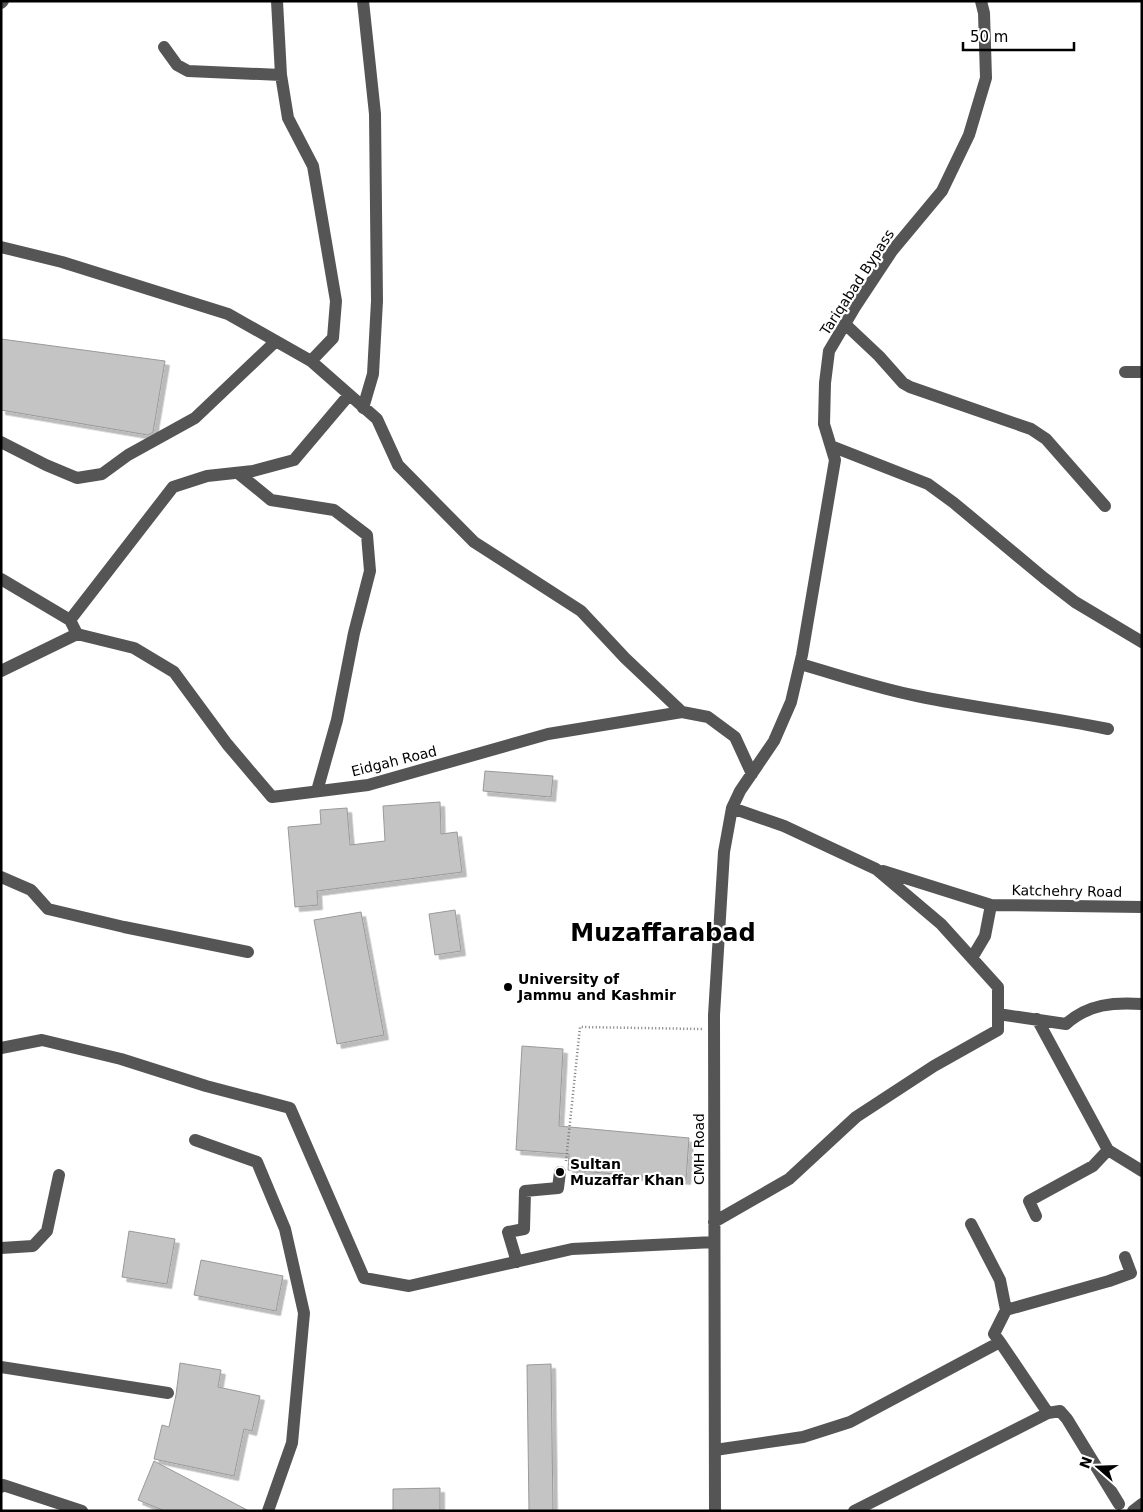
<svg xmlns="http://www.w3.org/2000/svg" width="1143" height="1512" viewBox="0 0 1143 1512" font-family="'DejaVu Sans',sans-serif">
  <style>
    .building { fill: #c4c4c4; stroke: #999; filter: url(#shadow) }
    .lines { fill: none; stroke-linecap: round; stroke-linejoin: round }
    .path { stroke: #777; stroke-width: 2.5; stroke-dasharray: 1 2.5; stroke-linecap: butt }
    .minor { stroke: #555; stroke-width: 12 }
    .poi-dot { fill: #000; stroke: #fff; stroke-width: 2 }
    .labels { text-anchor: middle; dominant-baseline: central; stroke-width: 4.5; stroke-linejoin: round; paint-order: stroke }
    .street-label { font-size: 14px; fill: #000; stroke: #fff }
    .poi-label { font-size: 14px; font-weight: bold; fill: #000; stroke: #fff; text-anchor: start }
    .town-label { font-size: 24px; font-weight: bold; fill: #000; stroke: #fff }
  </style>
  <defs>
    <filter id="shadow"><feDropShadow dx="4.5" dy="4.5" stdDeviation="0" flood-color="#0004"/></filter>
  </defs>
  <rect width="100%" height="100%" fill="#fff"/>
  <path class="building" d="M1 339 165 361 153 432 148 435 1 410Z
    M485 771 553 776 551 797 483 791Z
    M440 802 441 834 457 832 462 872 317 891 318 905 295 907 288 827 321 824 320 810 347 808 350 845 385 841 383 806Z
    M455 910 461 951 435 955 429 914Z
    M361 912 384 1035 337 1044 314 920Z
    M522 1046 563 1049 559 1126 689 1138 686 1180 568 1170 569 1154 516 1150Z
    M129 1231 175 1239 167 1284 122 1277Z
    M201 1260 283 1276 276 1311 194 1295Z
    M180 1363 221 1370 218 1387 260 1396 252 1431 244 1429 234 1476 154 1459 162 1425 169 1427 176 1395Z
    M551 1364 553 1511H529L527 1365Z
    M154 1461 249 1511H165L138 1500Z
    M440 1488V1511H393V1489Z"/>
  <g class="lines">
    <path class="path" d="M566 1161 580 1027 702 1029"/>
    <path class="minor" d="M277 1 281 75 288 118 313 166 336 301 333 338 311 361
      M363 1 375 114 377 301 373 374 363 408
      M1 3 3 1
      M164 47 177 65 188 71 281 75
      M1 247 62 262 228 314 311 361 377 419 398 465 474 542 581 611 625 658 682 712
      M845 324 879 356 903 383 910 387 1031 429 1046 439 1105 506
      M1125 372H1142
      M1 442 46 465 77 478 102 474 128 455 195 418 276 341
      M831 446 928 484 954 503 1044 578 1075 602 1142 642
      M238 473 271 500 334 510 367 535 370 571 354 633 337 720 317 791
      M1 579 70 620
      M77 634 134 648 174 672 227 744 272 797 368 785 548 734 682 712 708 717 735 737 752 774
      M77 634 70 620 173 487 207 476 253 471 294 460 349 395
      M800 664C839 675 877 688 917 696 980 709 1045 716 1108 729
      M1 671 77 634
      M883 871 991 905 985 936 972 958
      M1 877 31 890 48 909 124 927 248 952
      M991 905 1142 907
      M998 1014 1066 1024C1088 1004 1114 1002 1142 1004
      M1037 1019 1108 1150 1142 1171
      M1 1048 42 1040 121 1059 206 1086 290 1108 364 1278 409 1286 572 1249 714 1242
      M195 1140 257 1162 285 1229 304 1313 292 1443 268 1511
      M1036 1216 1029 1201 1093 1166 1108 1150
      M714 1222 789 1179 856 1117 934 1066 998 1030V987L941 924 876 869 784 826 732 808
      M971 1224 1000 1280 1006 1310 1109 1281 1131 1273 1125 1257
      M1 1248 33 1246 47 1231 59 1175
      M517 1262 508 1232 524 1229 525 1191 558 1188 560 1172
      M1000 1342 1048 1413 1060 1411 1067 1419 1119 1504
      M1 1367 168 1393
      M715 1450 803 1437 850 1422 1000 1342 994 1334 1006 1310
      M1 1487 3 1485 82 1511
      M715 1511 714 1015 724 852 732 808 740 791 774 741 791 702 802 655 835 460 824 424 825 383 829 351 855 307 892 251 942 191 969 135 986 78 984 13 981 1
      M854 1511 1048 1413
      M1133 1511 1142 1504"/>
  </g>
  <g class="poi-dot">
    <circle cx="508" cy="987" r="5"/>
    <circle cx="560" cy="1172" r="5"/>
  </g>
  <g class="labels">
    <g class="street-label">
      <text transform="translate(857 282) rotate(-57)">Tariqabad Bypass</text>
      <text transform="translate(394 761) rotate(-14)">Eidgah Road</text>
      <text transform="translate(1067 891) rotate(1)">Katchehry Road</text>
      <text transform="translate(699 1149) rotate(-90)">CMH Road</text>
    </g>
    <g class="poi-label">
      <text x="518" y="979">University of<tspan x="518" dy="16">Jammu and Kashmir</tspan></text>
      <text x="570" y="1164">Sultan<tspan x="570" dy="16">Muzaffar Khan</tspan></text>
    </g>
    <g class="town-label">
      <text x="663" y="933">Muzaffarabad</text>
    </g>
  </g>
  <rect width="1143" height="1512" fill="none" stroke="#000000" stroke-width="5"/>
  <g transform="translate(1098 1467) rotate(290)" stroke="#ffffff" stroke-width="4" paint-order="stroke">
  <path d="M0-4L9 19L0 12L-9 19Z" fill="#000000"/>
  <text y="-8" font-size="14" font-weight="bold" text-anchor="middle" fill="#000000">N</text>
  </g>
  <path d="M963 42v8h111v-8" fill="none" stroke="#000000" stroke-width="2.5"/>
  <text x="970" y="42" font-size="15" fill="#000000" stroke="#ffffff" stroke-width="4" paint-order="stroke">50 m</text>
</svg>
